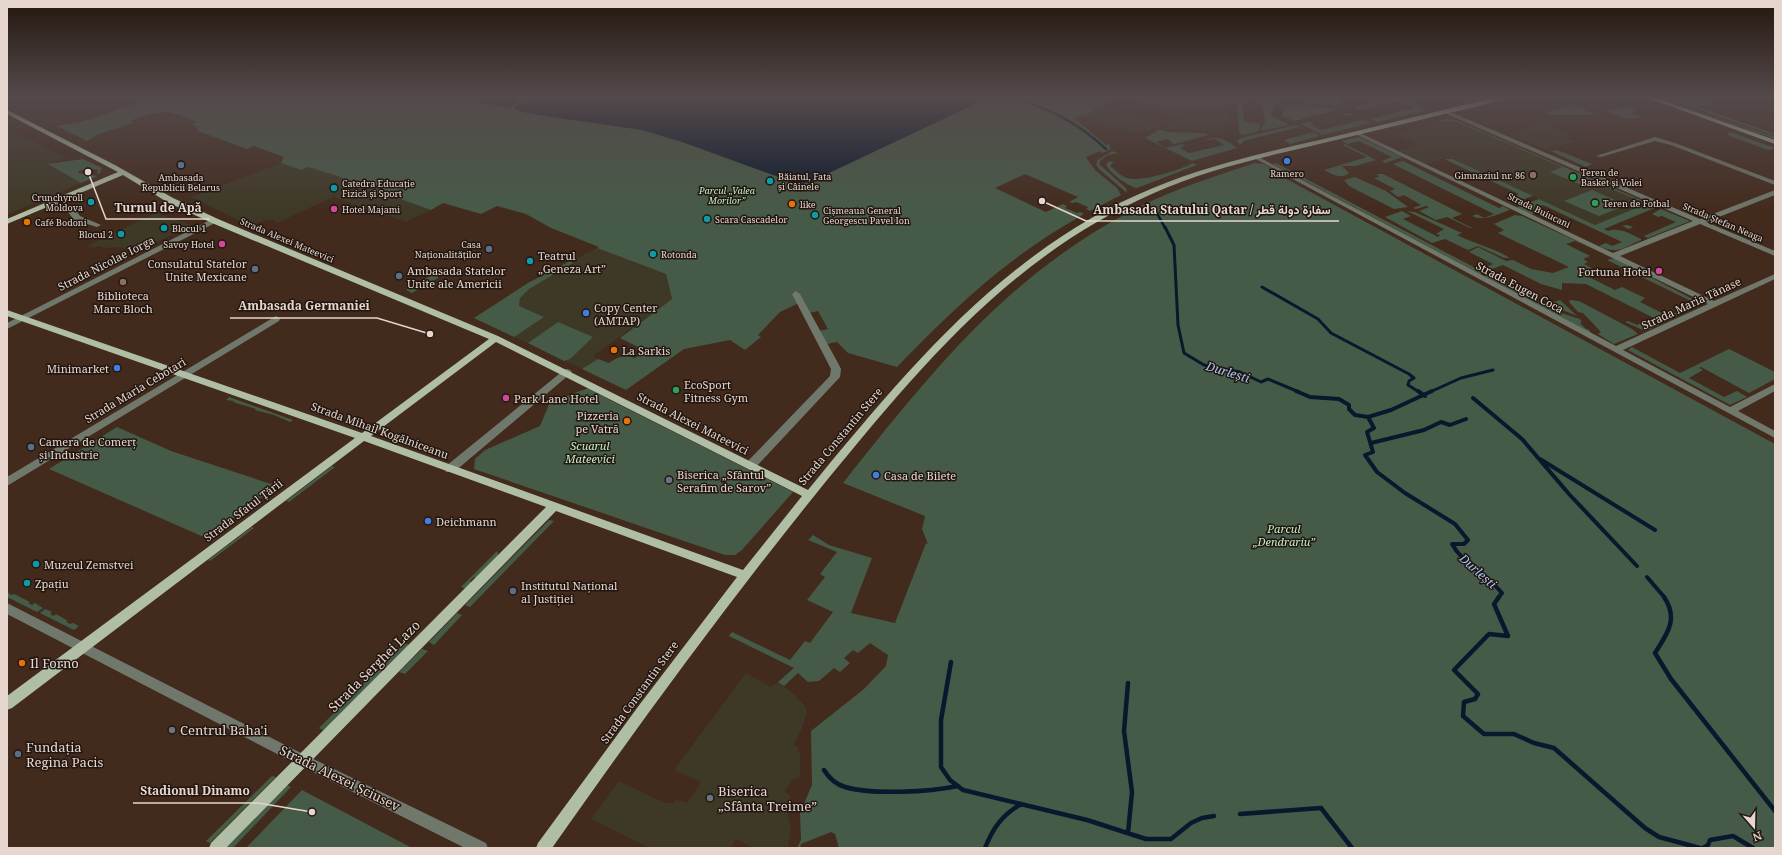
<svg xmlns="http://www.w3.org/2000/svg" width="1782" height="855" viewBox="0 0 1782 855" font-family="'Noto Serif',Vazirmatn,serif">
  <style>
    .industrial { fill: #403726 }
    .education { fill: #3e3826 }
    .green { fill: #465b47 }
    .water { fill: #0a182e }
    .lines { fill: none; stroke-linecap: round; stroke-linejoin: round }
    .stream-far3 { stroke: #0a182e; stroke-width: 2.5 }
    .stream-far2 { stroke: #0a182e; stroke-width: 3 }
    .stream-far1 { stroke: #0a182e; stroke-width: 4 }
    .stream { stroke: #0a182e; stroke-width: 4.5 }
    .minor { fill: #70786b; fill-rule: evenodd }
    .major { fill: #afbea4; fill-rule: evenodd }
    .shop-dot { fill: #3f7fe0; stroke: #211610; stroke-width: 1.5 }
    .service-dot { fill: #5c6f8a; stroke: #211610; stroke-width: 1.5 }
    .education-dot { fill: #8d6e63; stroke: #211610; stroke-width: 1.5 }
    .leisure-dot { fill: #2e9e5b; stroke: #211610; stroke-width: 1.5 }
    .culture-dot { fill: #0f9aa8; stroke: #211610; stroke-width: 1.5 }
    .food-dot { fill: #e8710a; stroke: #211610; stroke-width: 1.5 }
    .hotel-dot { fill: #d1479c; stroke: #211610; stroke-width: 1.5 }
    .worship-dot { fill: #6b7280; stroke: #211610; stroke-width: 1.5 }
    .labels { text-anchor: middle; dominant-baseline: central; stroke-width: 3; stroke-linejoin: round; paint-order: stroke }
    .far-poi-label { font-size: 9px; fill: #e6d6ce; stroke: #211610; text-anchor: start }
    .far-park-label { font-size: 9px; font-style: italic; fill: #c2f1c3; stroke: #211610 }
    .far-street-label { font-size: 9px; fill: #e6d6ce; stroke: #211610 }
    .poi-label { font-size: 11px; fill: #e6d6ce; stroke: #211610; text-anchor: start }
    .street-label { font-size: 11px; fill: #e6d6ce; stroke: #211610 }
    .park-label { font-size: 11px; font-style: italic; fill: #c2f1c3; stroke: #211610 }
    .water-label { font-size: 12px; font-style: italic; fill: #a8c8fa; stroke: #211610 }
    .near-poi-label { font-size: 13px; fill: #e6d6ce; stroke: #211610; text-anchor: start }
    .near-street-label { font-size: 13px; fill: #e6d6ce; stroke: #211610 }
    .leader { fill: none; stroke: #e6d6ce; stroke-width: 1.5 }
    .callout-dot { fill: #e6d6ce; stroke: #211610; stroke-width: 1.5 }
    .callout-label { font-size: 12px; text-anchor: middle; font-weight: bold; fill: #e6d6ce; stroke: #211610; stroke-width: 3; stroke-linejoin: round; paint-order: stroke }
  </style>
  <rect width="100%" height="100%" fill="#422a1c"/>
  <path class="industrial" d="M1543 123 1572 136 1565 138 1573 142 1545 149 1510 135Z"/>
  <path class="education" d="M1124 96H1201L1229 98 1230 122H1225V130L1166 129 1169 125 1177 119 1174 115 1140 105 1142 102 1125 98Z
    M1100 107 1158 123 1160 125 1157 129 1153 128 1147 132 1137 133 1081 116Z
    M1455 121 1647 204 1595 225 1453 159 1446 158 1427 164 1399 151 1419 145 1394 133Z
    M7 129 67 158 48 164 81 183 7 215Z
    M281 163 301 170 308 167 334 175 431 210 406 222 333 197 277 223 273 220H265L250 226 191 197Z
    M155 213 192 225 150 246 141 244 130 249 118 247 106 248 98 246 94 248 87 246Z
    M597 248 666 274 672 299 593 356 598 359 582 369 474 318 528 283Z
    M746 673 771 687 778 682 794 694 805 706 807 712 801 731 793 745 797 746 800 755V777L793 779 785 791 791 797 788 815 791 829 788 848H754L736 839 731 848H650L591 819 619 781 665 803H674L676 799 687 803 701 782 674 770Z"/>
  <path class="green" d="M151 96H1092L1106 99 1103 101 1107 102 1085 115 1074 118 1106 145 1109 144 1111 149 1103 153 1100 151 1086 157 1095 170 1117 188 1121 195 1090 211 1086 209 1088 207 1076 202 1073 203 1069 202 1078 197 1025 174 995 188 1046 212 1063 204 1067 206 1065 208 1077 213 1080 212 1084 214C1060 228 1037 242 1015 259 972 291 934 329 897 367L848 353 837 342 827 344 819 331 828 329 818 311 809 313 803 301 780 312 758 335 761 337 745 350 730 340 684 349 626 390 582 369 598 359 609 363C618 357 624 354 635 358L646 351 620 338 672 299 666 274 597 248 599 247 551 228 526 214 497 206 481 214 443 203 431 210 334 175 308 167 301 170 281 163 284 157 254 146 247 149 198 131 197 127 192 124 197 122C166 109 165 109 132 120V122H135L99 134 87 141 57 126C64 124 69 124 76 123 86 121 147 101 151 96Z
    M1318 96H1337L1343 106 1308 103 1305 100 1319 102Z
    M1370 96H1421L1357 110 1353 108 1370 103Z
    M1652 96 1775 137V139Z
    M1659 96 1672 98 1685 96 1710 103 1698 107 1775 134V136Z
    M1242 99 1244 121 1261 124 1257 132 1242 135 1239 133 1237 101Z
    M1262 101 1275 102 1271 114 1272 116 1289 125 1260 131 1265 122Z
    M1408 101 1428 110 1377 122 1370 119 1414 108 1405 103H1399Z
    M1287 105 1340 109 1294 121 1281 115Z
    M1573 105 1597 115H1549L1544 113Z
    M1628 107 1637 111 1632 113 1642 117C1628 121 1618 116 1605 111Z
    M1349 113 1372 123 1322 135 1301 124 1310 122 1314 124 1312 125 1321 130 1363 120 1353 115 1346 116 1342 114Z
    M1447 119 1456 120 1657 207 1604 229 1608 231C1620 227 1630 234 1641 239V240C1623 248 1618 255 1599 246L1606 243 1612 246 1622 242 1543 205 1533 208 1539 211 1530 215 1515 208 1539 199 1595 225 1646 204 1596 182 1584 186 1550 172 1562 167 1455 121 1434 123Z
    M1297 125 1311 132 1299 127 1243 141V143L1240 144 1237 142 1239 139 1244 137Z
    M1157 129 1169 132 1204 133 1209 135 1174 144 1167 139 1156 142 1166 148 1182 144 1185 146 1180 148 1189 153 1224 145 1215 139 1206 140C1219 134 1227 141 1237 148L1192 161 1145 138 1157 131Z
    M1314 132 1320 136 1290 144 1284 140Z
    M1730 132 1775 148 1770 150 1765 149 1727 135Z
    M1359 137 1402 157 1385 163 1382 161 1392 157 1359 141 1347 144 1342 141Z
    M1345 144 1376 160 1355 166H1342L1349 173C1341 180 1332 174 1324 170L1367 157 1343 145Z
    M1556 150H1557L1592 164 1586 167 1550 151Z
    M1112 151 1118 153 1108 155 1100 161 1099 164 1126 188 1127 193 1099 169 1096 164 1098 160Z
    M83 159 102 168 99 174 97 173 98 170 89 168 79 171 78 173 98 176 81 183 48 164Z
    M1444 159H1453L1533 196 1515 202 1507 198 1519 194Z
    M1109 161 1114 162 1110 166C1114 169 1119 174 1124 177 1138 184 1180 170 1193 163L1197 165 1137 188C1129 187 1108 172 1106 164Z
    M1403 161 1499 208 1503 206 1510 210C1497 214 1485 222 1472 216L1477 214 1484 218 1494 214 1393 164Z
    M1255 163 1263 164 1273 169 1270 170 1775 444V848H839L835 834 831 832 801 844 800 848H797L801 840 800 813 812 785 811 731 864 689 886 666 888 655 870 643 858 653 853 650 844 658 850 663 840 672 834 668 819 681 808 682 798 673 784 686 778 682 794 668 729 636 732 632 790 660 805 641 810 643 833 612 807 600 825 577 820 574 837 552 808 540 813 535 829 545 872 558 851 613 895 623 926 543 928 544 922 529 925 516 843 483C932 371 1009 273 1139 207 1176 188 1216 176 1255 163Z
    M1276 163 1483 272 1480 274 1273 164Z
    M1377 174H1383L1462 214 1452 218 1472 228H1470L1447 217 1436 220 1419 211 1429 207 1426 206 1416 209 1413 208 1421 205 1404 195 1398 197 1390 191 1395 189 1374 178 1379 177Z
    M1355 177 1386 191 1408 207 1394 209 1349 186 1344 180Z
    M1592 190 1627 205 1599 216 1564 201Z
    M1661 209 1690 221 1648 238 1622 226 1627 225 1633 227 1629 229 1644 236 1676 222 1662 216 1658 217 1652 214Z
    M1402 211 1411 216 1403 219 1438 237 1440 235 1436 234 1444 229 1407 211 1415 212 1462 233 1457 235C1475 244 1492 247 1510 258H1504L1478 246 1468 250 1445 239 1432 243 1385 217Z
    M1515 215 1522 216 1596 250 1575 241 1566 244 1590 256 1583 259 1588 262 1584 264 1597 271 1592 273 1596 275 1589 277 1615 290 1622 287 1645 298 1640 302 1664 314 1669 312 1680 314 1662 322 1586 284 1562 283V290L1541 284 1503 265 1486 271 1482 269 1493 264 1469 252 1478 247 1506 261 1513 260 1531 269 1553 273 1569 267 1498 233 1504 230 1494 224Z
    M1611 259H1616L1702 304H1697L1607 260Z
    M570 261 573 263 529 289 520 298 519 306 544 317 514 337 474 318 528 283Z
    M434 274 438 276V278L412 293 406 290Z
    M1488 274 1526 295 1524 296C1542 306 1560 313 1580 319L1582 322 1580 323 1586 329H1588L1593 335 1484 276Z
    M1560 300 1577 316 1549 304Z
    M1570 300 1579 301 1632 329 1638 334 1614 344 1598 334 1601 332 1583 313 1578 312 1569 302Z
    M1649 319 1659 325 1645 331 1625 322 1628 321 1637 325Z
    M558 322 593 337 570 359 564 361 528 343Z
    M1632 347 1680 373 1729 349 1775 372V379L1749 393 1701 367 1699 368 1703 370 1689 378 1724 397 1737 391 1747 397 1730 405 1628 350Z
    M588 388 610 400 793 492 742 550 735 555H725L474 469 475 459 485 450 540 426 550 402Z
    M229 397 293 420 290 422 274 415 255 410 256 409 233 402 234 401 226 400Z
    M117 427 171 451 277 486 206 538 49 469Z
    M332 466 335 467 289 502 286 501Z
    M549 520 554 521 470 607 465 605Z
    M252 527 254 528 210 561 208 560Z
    M497 551 499 557 477 578 474 577 470 581 473 583 467 589 461 587Z
    M7 591 9 592 8 593 12 595 14 594 30 602 28 603 32 605 35 603 43 608 37 612 7 597Z
    M45 609 52 612 50 614 54 616 56 614 68 621 66 622 70 624 73 623 79 626 74 630 40 613Z
    M457 613 462 615 434 645 429 642Z
    M404 643 411 645 325 731 319 728Z
    M422 649 428 651 405 674 399 672Z
    M272 776 276 777 210 843 206 841Z
    M287 785 291 787 233 848H225Z
    M302 790 412 848H246Z"/>
  <path class="water" d="M442 96H527L508 108Z
    M533 96H1009L1005 98 990 97 810 182 798 184 682 142 642 130 552 117 522 112 513 108Z"/>
  <g class="lines">
    <path class="stream-far3" d="M1011 96C1049 109 1076 121 1106 149
      M1157 213 1165 228"/>
    <path class="stream-far2" d="M1165 227 1174 245 1178 325 1184 353 1204 365 1240 372 1261 382 1268 379 1299 392
      M1262 287 1318 319 1331 333 1409 374 1414 378 1409 381 1408 385 1419 392
      M1430 392 1461 378 1493 370"/>
    <path class="stream-far1" d="M1296 391 1310 397 1339 399 1349 405V409L1355 415 1368 417 1374 428 1367 432 1373 452 1365 455 1377 472 1405 493 1455 524 1468 540 1464 544H1452C1460 559 1474 566 1486 577 1492 582 1497 587 1502 593L1498 598
      M1418 391 1425 396
      M1473 398 1522 439 1569 494 1637 566
      M1368 417 1391 410 1432 391
      M1371 443 1424 430 1441 422 1450 425 1466 419
      M1540 459 1655 530
      M1647 577 1665 598"/>
    <path class="stream" d="M1499 597 1494 604 1508 636 1489 634 1454 670 1478 694 1475 699 1464 702 1463 716 1484 734H1514L1534 743 1554 748 1645 828 1659 837 1700 848
      M1664 597C1679 619 1667 634 1655 653L1671 679 1775 811
      M951 662 941 720V767L950 780 963 790 1087 820 1146 839H1171L1191 823 1202 818 1214 816
      M1128 683 1124 731 1132 792 1128 833
      M824 770C829 778 835 784 845 787 872 795 929 792 958 786
      M1240 814 1321 808 1352 848
      M985 848C993 828 1002 815 1021 804
      M1703 848 1708 845 1710 840 1733 836 1753 848"/>
    <path class="minor" d="M1442 110H1446L1700 219 1775 190V195L1706 222 1775 251V256L1700 224 1620 256 1714 301 1775 274V279L1623 350 1730 407 1775 384V391L1738 411 1775 431V438L1252 157 1257 156 1616 346 1708 304 1353 133 1358 132 1613 253 1693 221 1442 112Z
      M1655 137 1675 143 1775 181V185L1671 145 1655 141 1601 157 1596 156Z
      M46 201H52L74 208 80 216 101 225 97 227 74 220 68 212 46 205Z
      M212 219H215L219 221 7 329V323Z
      M796 291 800 294 838 363 841 369 840 377 755 468H747L746 465 747 462 830 376 831 369 792 294Z
      M276 316 280 319 279 321 7 486V477Z
      M567 369 570 370 572 372 570 374 454 472H446L445 469 446 466 564 370Z
      M7 603 295 750 486 843 488 848H465L285 758 7 614Z"/>
    <path class="major" d="M1501 96H1510C1487 106 1450 112 1424 119 1381 129 1337 140 1294 150 1246 161 1198 173 1154 193 1005 258 911 378 811 500 720 613 635 730 552 848H536L538 843 640 704 737 577 556 511 226 848H209L211 843 546 507 364 441 12 708 7 710V696L355 438 7 316V310L362 433 489 339 212 223 167 202 123 175 7 224V219L118 172 7 114V110L115 165 173 198 218 219 498 336 808 490C906 371 1006 248 1153 188 1208 165 1266 152 1324 139 1383 125 1442 110 1501 96ZM496 342 802 496 743 570 371 436Z
      M1642 96H1650L1775 140V144Z"/>
  </g>
  <linearGradient id="sky" x2="0" y2="1"><stop stop-color="#24170f"/><stop offset="0.45" stop-color="#544a4b"/><stop offset="1" stop-color="#544a4b" stop-opacity="0"/></linearGradient>
  <rect width="1782" height="215" fill="url(#sky)"/>
  <g class="shop-dot">
    <circle cx="1287" cy="161" r="4"/>
    <circle cx="586" cy="313" r="4"/>
    <circle cx="117" cy="368" r="4"/>
    <circle cx="876" cy="475" r="4"/>
    <circle cx="428" cy="521" r="4"/>
  </g>
  <g class="service-dot">
    <circle cx="181" cy="165" r="4"/>
    <circle cx="489" cy="249" r="4"/>
    <circle cx="255" cy="269" r="4"/>
    <circle cx="399" cy="276" r="4"/>
    <circle cx="31" cy="447" r="4"/>
    <circle cx="513" cy="591" r="4"/>
    <circle cx="18" cy="754" r="4"/>
  </g>
  <g class="education-dot">
    <circle cx="1533" cy="175" r="4"/>
    <circle cx="123" cy="282" r="4"/>
  </g>
  <g class="leisure-dot">
    <circle cx="1573" cy="177" r="4"/>
    <circle cx="1595" cy="203" r="4"/>
    <circle cx="676" cy="390" r="4"/>
  </g>
  <g class="culture-dot">
    <circle cx="770" cy="181" r="4"/>
    <circle cx="334" cy="188" r="4"/>
    <circle cx="91" cy="202" r="4"/>
    <circle cx="815" cy="215" r="4"/>
    <circle cx="707" cy="219" r="4"/>
    <circle cx="164" cy="228" r="4"/>
    <circle cx="121" cy="234" r="4"/>
    <circle cx="653" cy="254" r="4"/>
    <circle cx="530" cy="261" r="4"/>
    <circle cx="36" cy="564" r="4"/>
    <circle cx="27" cy="583" r="4"/>
  </g>
  <g class="food-dot">
    <circle cx="792" cy="204" r="4"/>
    <circle cx="27" cy="222" r="4"/>
    <circle cx="614" cy="350" r="4"/>
    <circle cx="627" cy="421" r="4"/>
    <circle cx="22" cy="663" r="4"/>
  </g>
  <g class="hotel-dot">
    <circle cx="334" cy="209" r="4"/>
    <circle cx="222" cy="244" r="4"/>
    <circle cx="1659" cy="271" r="4"/>
    <circle cx="506" cy="398" r="4"/>
  </g>
  <g class="worship-dot">
    <circle cx="669" cy="480" r="4"/>
    <circle cx="172" cy="730" r="4"/>
    <circle cx="710" cy="798" r="4"/>
  </g>
  <g class="labels">
    <g class="far-poi-label">
      <text x="1581" y="172">Teren de<tspan x="1581" dy="10">Basket și Volei</tspan></text>
      <text x="1287" y="173" text-anchor="middle">Ramero</text>
      <text x="1525" y="175" text-anchor="end">Gimnaziul nr. 86</text>
      <text x="778" y="176">Băiatul, Fata<tspan x="778" dy="10">și Câinele</tspan></text>
      <text x="181" y="177" text-anchor="middle">Ambasada<tspan x="181" dy="10">Republicii Belarus</tspan></text>
      <text x="342" y="183">Catedra Educație<tspan x="342" dy="10">Fizică și Sport</tspan></text>
      <text x="83" y="197" text-anchor="end">Crunchyroll<tspan x="83" dy="10">Moldova</tspan></text>
      <text x="1603" y="203">Teren de Fotbal</text>
      <text x="800" y="204">like</text>
      <text x="342" y="209">Hotel Majami</text>
      <text x="823" y="210">Cișmeaua General<tspan x="823" dy="10">Georgescu Pavel Ion</tspan></text>
      <text x="715" y="219">Scara Cascadelor</text>
      <text x="35" y="222">Café Bodoni</text>
      <text x="172" y="228">Blocul 1</text>
      <text x="113" y="234" text-anchor="end">Blocul 2</text>
      <text x="214" y="244" text-anchor="end">Savoy Hotel</text>
      <text x="481" y="244" text-anchor="end">Casa<tspan x="481" dy="10">Naționalităților</tspan></text>
      <text x="661" y="254">Rotonda</text>
    </g>
    <g class="far-park-label">
      <text x="727" y="190">Parcul „Valea<tspan x="727" dy="10">Morilor”</tspan></text>
    </g>
    <g class="far-street-label">
      <text transform="translate(1539 210) rotate(26)">Strada Buiucani</text>
      <text transform="translate(1723 222) rotate(23)">Strada Ștefan Neaga</text>
      <text transform="translate(287 240) rotate(23)">Strada Alexei Mateevici</text>
    </g>
    <g class="poi-label">
      <text x="538" y="255">Teatrul<tspan x="538" dy="13">„Geneza Art”</tspan></text>
      <text x="247" y="263" text-anchor="end">Consulatul Statelor<tspan x="247" dy="13">Unite Mexicane</tspan></text>
      <text x="407" y="270">Ambasada Statelor<tspan x="407" dy="13">Unite ale Americii</tspan></text>
      <text x="1651" y="271" text-anchor="end">Fortuna Hotel</text>
      <text x="123" y="295" text-anchor="middle">Biblioteca<tspan x="123" dy="13">Marc Bloch</tspan></text>
      <text x="594" y="307">Copy Center<tspan x="594" dy="13">(AMTAP)</tspan></text>
      <text x="622" y="350">La Sarkis</text>
      <text x="109" y="368" text-anchor="end">Minimarket</text>
      <text x="684" y="384">EcoSport<tspan x="684" dy="13">Fitness Gym</tspan></text>
      <text x="514" y="398">Park Lane Hotel</text>
      <text x="619" y="415" text-anchor="end">Pizzeria<tspan x="619" dy="13">pe Vatră</tspan></text>
      <text x="39" y="441">Camera de Comerț<tspan x="39" dy="13">și Industrie</tspan></text>
      <text x="677" y="474">Biserica „Sfântul<tspan x="677" dy="13">Serafim de Sarov”</tspan></text>
      <text x="884" y="475">Casa de Bilete</text>
      <text x="436" y="521">Deichmann</text>
      <text x="44" y="564">Muzeul Zemstvei</text>
      <text x="35" y="583">Zpațiu</text>
      <text x="521" y="585">Institutul Național<tspan x="521" dy="13">al Justiției</tspan></text>
    </g>
    <g class="street-label">
      <text transform="translate(106 263) rotate(-27)">Strada Nicolae Iorga</text>
      <text transform="translate(1520 287) rotate(28)">Strada Eugen Coca</text>
      <text transform="translate(1691 303) rotate(-25)">Strada Maria Tănase</text>
      <text transform="translate(135 390) rotate(-31)">Strada Maria Cebotari</text>
      <text transform="translate(693 423) rotate(27)">Strada Alexei Mateevici</text>
      <text transform="translate(380 430) rotate(20)">Strada Mihail Kogălniceanu</text>
      <text transform="translate(840 436) rotate(-50)">Strada Constantin Stere</text>
      <text transform="translate(243 510) rotate(-37)">Strada Sfatul Țării</text>
      <text transform="translate(639 692) rotate(-54)">Strada Constantin Stere</text>
    </g>
    <g class="park-label">
      <text x="590" y="445">Scuarul<tspan x="590" dy="13">Mateevici</tspan></text>
      <text x="1284" y="528">Parcul<tspan x="1284" dy="13">„Dendrariu”</tspan></text>
    </g>
    <g class="water-label">
      <text transform="translate(1228 372) rotate(17)">Durlești</text>
      <text transform="translate(1478 571) rotate(42)">Durlești</text>
    </g>
    <g class="near-poi-label">
      <text x="30" y="663">Il Forno</text>
      <text x="180" y="730">Centrul Baha'i</text>
      <text x="26" y="747">Fundația<tspan x="26" dy="15">Regina Pacis</tspan></text>
      <text x="718" y="791">Biserica<tspan x="718" dy="15">„Sfânta Treime”</tspan></text>
    </g>
    <g class="near-street-label">
      <text transform="translate(374 666) rotate(-45)">Strada Serghei Lazo</text>
      <text transform="translate(340 778) rotate(26)">Strada Alexei Șciusev</text>
    </g>
  </g>
  <path class="leader" d="M88 172L106 219H210M1042 201L1086 221H1339M430 334L377 318H230M312 812L258 803H133"/>
  <g class="callout-dot">
    <circle cx="88" cy="172" r="4"/>
    <circle cx="1042" cy="201" r="4"/>
    <circle cx="430" cy="334" r="4"/>
    <circle cx="312" cy="812" r="4"/>
  </g>
  <g class="callout-label">
    <text x="158" y="212">Turnul de Apă</text>
    <text x="1212" y="214">Ambasada Statului Qatar / سفارة دولة قطر</text>
    <text x="304" y="310">Ambasada Germaniei</text>
    <text x="195" y="795">Stadionul Dinamo</text>
  </g>
  <rect width="1782" height="855" fill="none" stroke="#e6d6ce" stroke-width="16"/>
  <g transform="translate(1754 827) rotate(160)" stroke="#211610" stroke-width="3" paint-order="stroke">
  <path d="M0-3L7 15L0 10L-7 15Z" fill="#e6d6ce"/>
  <text y="-6" font-size="11" font-weight="bold" text-anchor="middle" fill="#e6d6ce">N</text>
  </g>
</svg>
